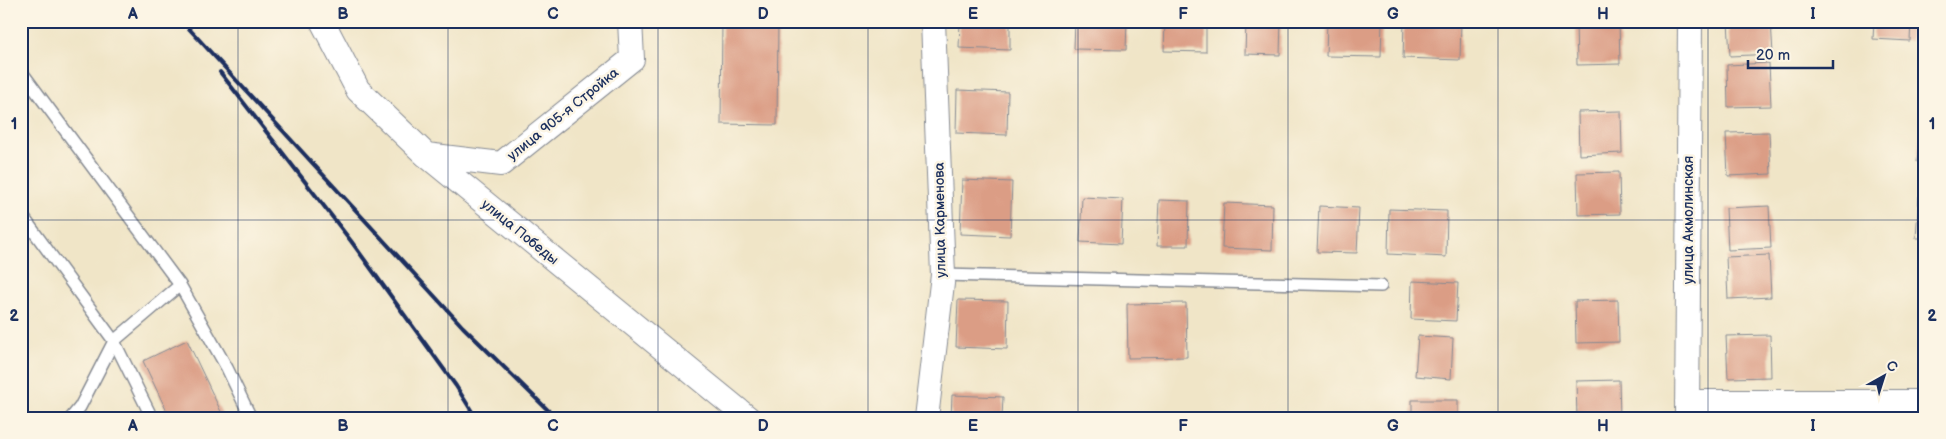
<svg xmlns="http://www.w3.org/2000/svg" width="1946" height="439" viewBox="0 0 1946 439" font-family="'Balsamiq Sans',sans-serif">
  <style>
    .building { fill: #db9d85 }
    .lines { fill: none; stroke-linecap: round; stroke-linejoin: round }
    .lane-casing { stroke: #868a92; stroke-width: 14 }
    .street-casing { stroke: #868a92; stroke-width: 26 }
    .lane { stroke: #fff; stroke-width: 11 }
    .street { stroke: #fff; stroke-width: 24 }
    .rail { stroke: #1b2f5e; stroke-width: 4 }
    .grid { fill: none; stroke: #1b2f5e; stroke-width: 1; stroke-opacity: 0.55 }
    .labels { text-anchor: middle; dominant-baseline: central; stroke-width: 5; stroke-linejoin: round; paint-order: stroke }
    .street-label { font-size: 14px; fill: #1b2f5e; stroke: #fcf5e5 }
    .neatline { fill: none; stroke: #1b2f5e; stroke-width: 2 }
    .grid-label { font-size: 16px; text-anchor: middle; font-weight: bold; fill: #1b2f5e }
  </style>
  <rect width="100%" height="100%" fill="#fcf5e5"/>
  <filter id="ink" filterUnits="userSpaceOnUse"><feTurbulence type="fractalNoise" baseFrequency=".02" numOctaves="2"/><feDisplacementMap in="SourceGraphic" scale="10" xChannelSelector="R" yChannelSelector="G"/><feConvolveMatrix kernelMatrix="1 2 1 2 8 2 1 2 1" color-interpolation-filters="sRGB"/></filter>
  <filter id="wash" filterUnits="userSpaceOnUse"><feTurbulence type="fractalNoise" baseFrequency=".0096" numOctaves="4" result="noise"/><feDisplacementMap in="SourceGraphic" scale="20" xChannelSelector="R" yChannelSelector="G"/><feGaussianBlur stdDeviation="1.12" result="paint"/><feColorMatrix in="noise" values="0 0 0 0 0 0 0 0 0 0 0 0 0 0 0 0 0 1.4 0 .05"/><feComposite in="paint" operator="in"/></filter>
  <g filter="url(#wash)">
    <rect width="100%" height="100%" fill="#f0e5c7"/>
    <g id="blocks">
      <path class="building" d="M722 21H778L777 125 721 124Z
        M960 21H1010V50L959 48Z
        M1075 21H1127L1126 50 1074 49Z
        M1165 21H1206V52L1164 51Z
        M1246 21H1281L1280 55 1245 54Z
        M1327 21H1382L1381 57 1326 56Z
        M1404 21H1461L1460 60 1403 58Z
        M1728 21H1771L1773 54 1730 56Z
        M1874 21H1911L1910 41 1873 39Z
        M1619 22 1620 64 1577 65 1576 23Z
        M1769 63 1771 106 1728 107 1727 65Z
        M957 90 1008 92 1007 135 956 133Z
        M1621 111 1622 153 1579 155 1578 112Z
        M1922 120H1925V163L1917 162Z
        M1769 132 1771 174 1728 176 1726 133Z
        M1619 172 1620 214 1578 215 1577 173Z
        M962 180 1012 182 1010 236 960 234Z
        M1919 196H1925V238H1916Z
        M1082 197 1123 199 1121 244 1080 242Z
        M1159 200 1189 201 1188 246H1157Z
        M1224 203 1273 205 1272 250 1222 248Z
        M1319 206 1359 208 1357 253 1317 252Z
        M1769 206 1771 248 1728 250 1726 208Z
        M1389 209 1447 211 1446 257 1388 254Z
        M1769 255 1771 297 1728 299 1726 257Z
        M1412 281 1458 283 1456 321 1411 319Z
        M958 300 1008 301 1007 349 956 347Z
        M1618 300 1619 342 1576 343 1575 301Z
        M1186 303 1187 357 1128 358 1127 304Z
        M1770 335 1771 377 1728 378 1726 336Z
        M1418 336 1453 338 1451 379 1415 376Z
        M187 340 224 418H170L143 361Z
        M1619 380 1620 418H1577L1576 381Z
        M952 395 1003 397 1002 418H951Z
        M1412 400H1458V418H1412Z"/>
    </g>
  </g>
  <g filter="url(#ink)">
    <use href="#blocks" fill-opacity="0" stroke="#868a92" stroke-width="1"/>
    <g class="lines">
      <defs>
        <path id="lane" d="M21 71 180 285
          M21 214 114 341 180 285 227 368 251 418
          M943 275 1381 286
          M71 418 80 407 114 341 152 418"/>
        <path id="street" d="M322 21 358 90 426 155 748 418
          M426 155 501 164 632 59 630 21
          M1687 402H1925
          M926 418 943 275 933 21
          M1687 418 1690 21"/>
      </defs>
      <use href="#lane" class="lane-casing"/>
      <use href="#street" class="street-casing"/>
      <use href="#lane" class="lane"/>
      <use href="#street" class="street"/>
      <path class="rail" d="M182 21 463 327 556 418
        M220 72 351 241 456 386 476 418"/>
    </g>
  </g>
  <path class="grid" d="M238 21V418M448 21V418M658 21V418M868 21V418M1078 21V418M1288 21V418M1498 21V418M1708 21V418M21 220H1925"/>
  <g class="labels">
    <g class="street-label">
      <text transform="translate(563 114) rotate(-39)">улица 905-я Стройка</text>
      <text transform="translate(940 220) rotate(-91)">улица Карменова</text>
      <text transform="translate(1688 220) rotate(-90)">улица Акмолинская</text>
      <text transform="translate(520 232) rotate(39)">улица Победы</text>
    </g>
  </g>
  <rect width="1946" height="439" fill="none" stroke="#fcf5e5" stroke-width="55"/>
  <g transform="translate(1884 376) rotate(39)" stroke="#fcf5e5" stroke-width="4" paint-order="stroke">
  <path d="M0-4L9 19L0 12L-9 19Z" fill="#1b2f5e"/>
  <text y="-8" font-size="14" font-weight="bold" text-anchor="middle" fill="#1b2f5e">С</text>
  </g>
  <path d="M1748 60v8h85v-8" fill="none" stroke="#1b2f5e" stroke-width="2.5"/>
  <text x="1756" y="60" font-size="15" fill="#1b2f5e" stroke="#fcf5e5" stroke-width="4" paint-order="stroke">20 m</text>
  <rect x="28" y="28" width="1890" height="384" class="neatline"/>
  <g class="grid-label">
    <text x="133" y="19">A</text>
    <text x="343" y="19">B</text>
    <text x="553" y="19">C</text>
    <text x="763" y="19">D</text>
    <text x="973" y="19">E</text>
    <text x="1183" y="19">F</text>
    <text x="1393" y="19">G</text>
    <text x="1603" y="19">H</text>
    <text x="1813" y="19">I</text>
    <text x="14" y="129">1</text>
    <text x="1932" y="129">1</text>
    <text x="14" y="321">2</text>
    <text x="1932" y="321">2</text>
    <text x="133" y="431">A</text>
    <text x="343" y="431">B</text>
    <text x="553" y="431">C</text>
    <text x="763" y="431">D</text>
    <text x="973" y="431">E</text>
    <text x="1183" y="431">F</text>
    <text x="1393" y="431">G</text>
    <text x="1603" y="431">H</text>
    <text x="1813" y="431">I</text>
  </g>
</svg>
